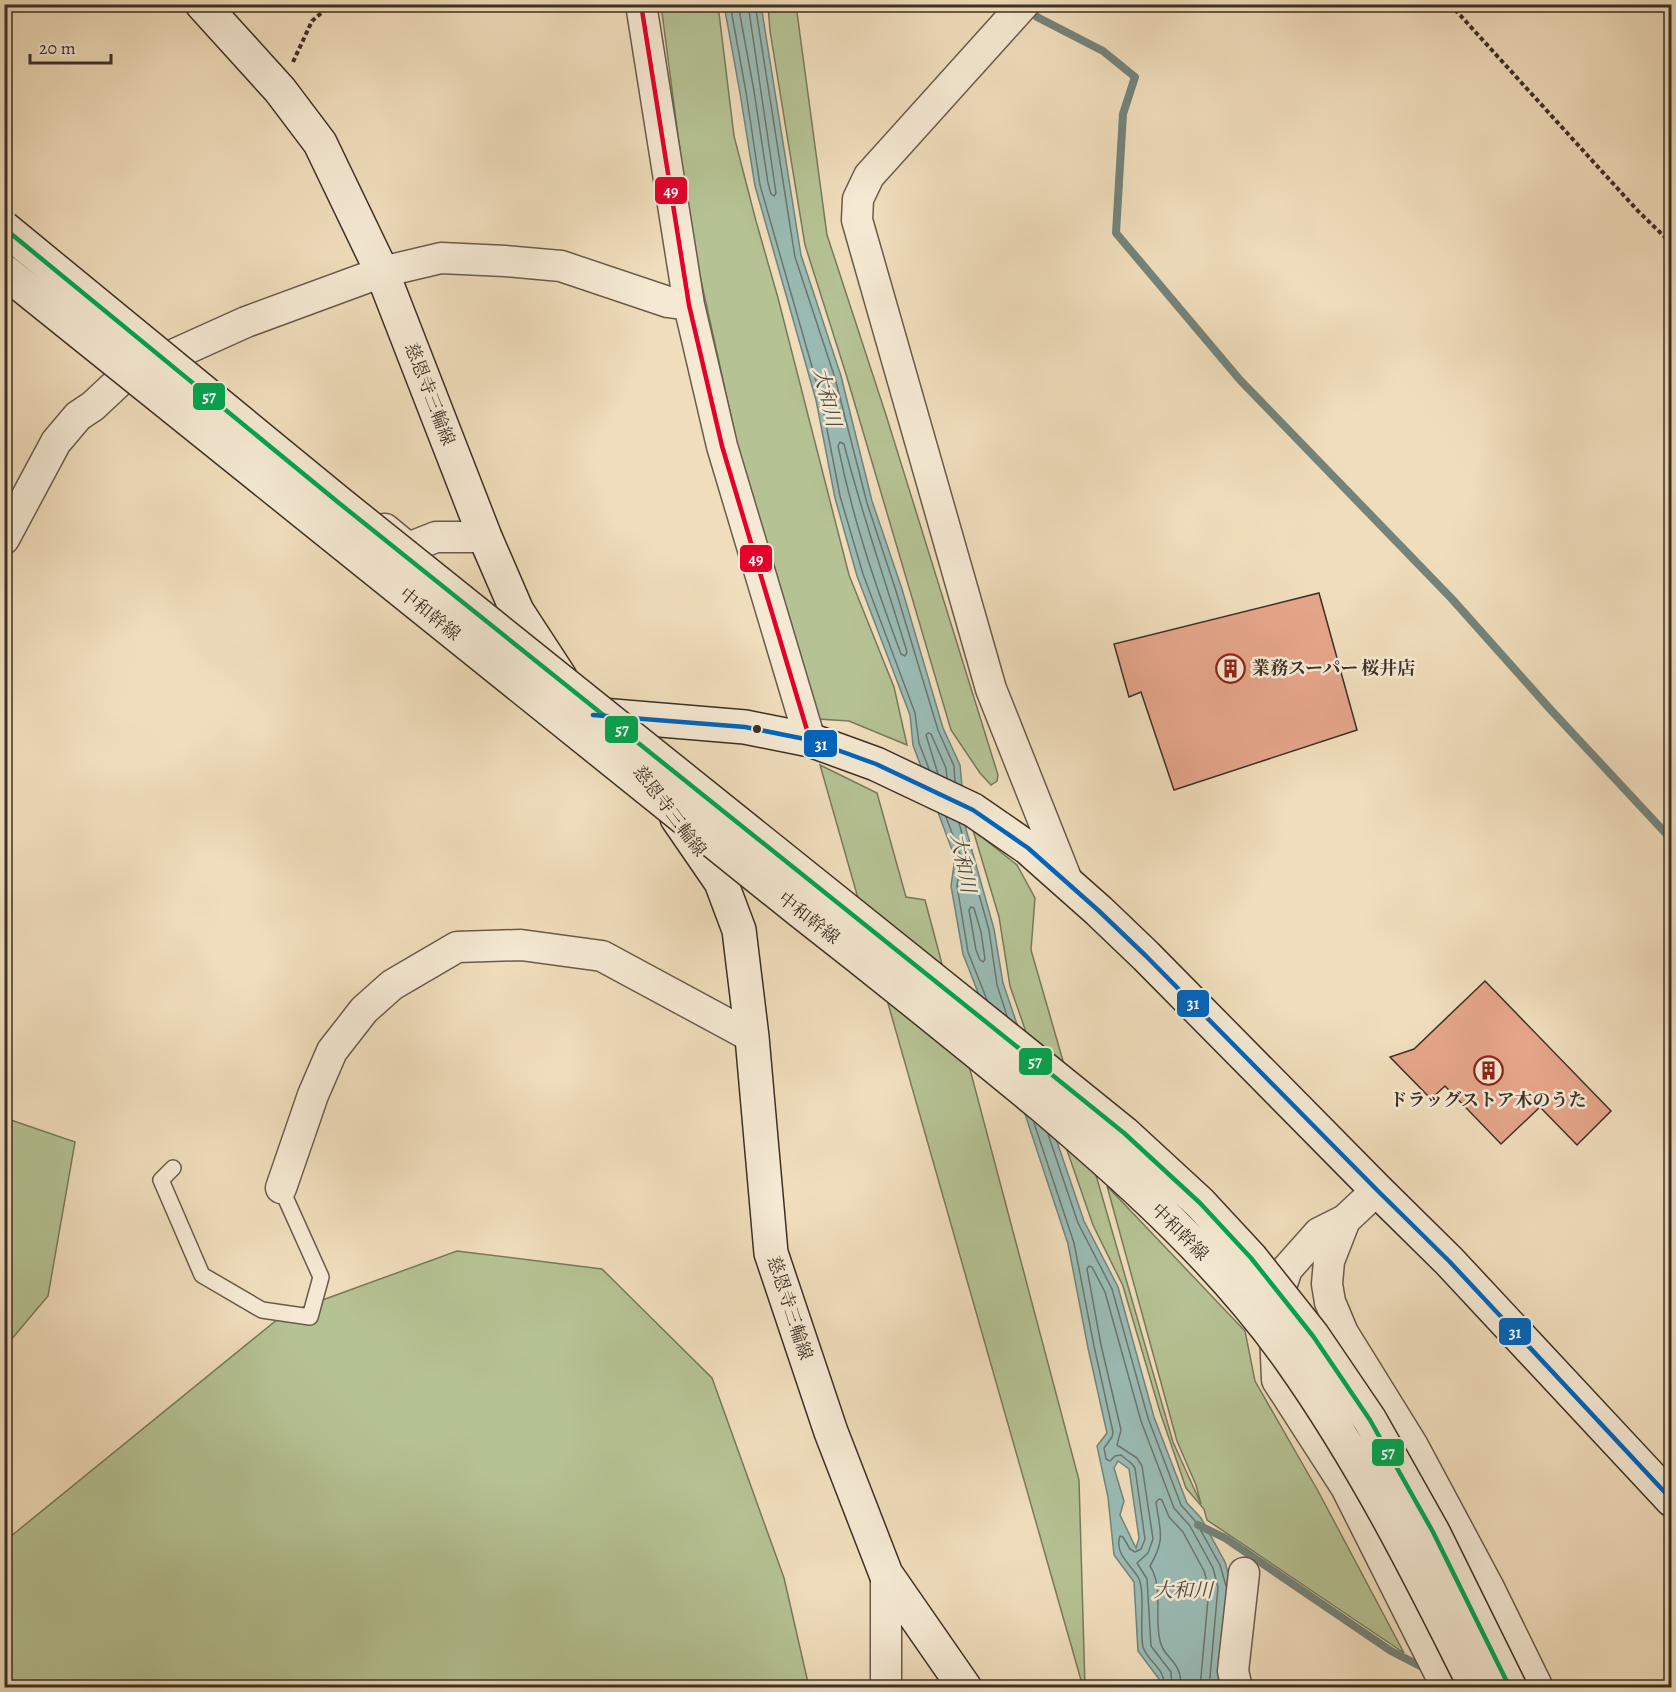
<svg xmlns="http://www.w3.org/2000/svg" width="1676" height="1692" viewBox="0 0 1676 1692" font-family="Alegreya,'Noto Serif JP',serif">
  <style>
    .green { fill: #b5c293; stroke: #78795c; stroke-width: 1.5 }
    .water { fill: #9abbb4; stroke: #74837b; stroke-width: 1.5; fill-rule: evenodd }
    .lines { fill: none; stroke-linecap: round; stroke-linejoin: round }
    .shore { stroke: #6b766d; stroke-width: 1.5 }
    .stream { stroke: #74837b; stroke-width: 8 }
    .building { fill: #e5a58a; stroke: #3c3026; stroke-width: 1.5 }
    .lane-casing { stroke: #695b4b; stroke-width: 18 }
    .street-casing { stroke: #695b4b; stroke-width: 33 }
    .secondary-casing { stroke: #3c3026; stroke-width: 36 }
    .path { stroke: #3c3026; stroke-width: 4; stroke-dasharray: 4.5 3; stroke-linecap: butt }
    .lane { stroke: #f5e9d3; stroke-width: 15 }
    .street { stroke: #f5e9d3; stroke-width: 30 }
    .secondary { stroke: #f5e9d3; stroke-width: 33 }
    .secondary-bridge-casing { stroke: #3c3026; stroke-width: 36; stroke-linecap: butt }
    .secondary-bridge { stroke: #f5e9d3; stroke-width: 33 }
    .bus-1-casing { stroke: #f5e9d3; stroke-width: 9 }
    .bus-2-casing { stroke: #f5e9d3; stroke-width: 9 }
    .bus-3-casing { stroke: #f5e9d3; stroke-width: 9 }
    .bus-1 { stroke: #e4002b; stroke-width: 4.5 }
    .bus-2 { stroke: #00a651; stroke-width: 4.5 }
    .bus-3 { stroke: #0065bd; stroke-width: 4.5 }
    .bus-dot { fill: #3c3026; stroke: #f5e9d3; stroke-width: 2 }
    .labels { text-anchor: middle; dominant-baseline: central; stroke-width: 5; stroke-linejoin: round; paint-order: stroke }
    .street-label { font-size: 18px; fill: #3c3026; stroke: #f5e9d3 }
    .poi-label { font-size: 18px; font-weight: bold; fill: #3c3026; stroke: #f5e9d3; text-anchor: start }
    .water-label { font-size: 20px; font-style: italic; fill: #4f4c42; stroke: #f5e9d3 }
    .line-badge { stroke: #f5e9d3; stroke-width: 2 }
    .badge-label { font-size: 16px; text-anchor: middle; font-weight: bold; fill: #fff }
  </style>
  <rect width="100%" height="100%" fill="#f0ddbb"/>
  <filter id="stains"><feTurbulence type="fractalNoise" baseFrequency=".00333" numOctaves="4"/><feColorMatrix values="0 0 0 0 .2 0 0 0 0 .09 0 0 0 0 .02 0 0 0 .5 -.17"/></filter>
  <radialGradient id="worn" r=".72"><stop offset=".6" stop-color="#630" stop-opacity="0"/><stop offset="1" stop-color="#630" stop-opacity=".3"/></radialGradient>
  <path class="green" d="M661 5H718L734 136 756 221 778 298 849 575 894 687 907 745 849 721 818 719 740 457 691 235Z
    M768 5H796L827 235 886 415 998 775 997 781 991 785 980 773 951 730 846 374 805 245 770 31Z
    M820 765 877 793 906 897 925 900 1079 1480 1085 1687H1083Z
    M973 830 1017 865 1035 898 1031 950 1173 1442 1201 1504 1196 1485 1177 1441 1107 1186 1245 1331 1255 1381 1318 1491 1404 1653 1207 1520 1204 1509 1186 1488 1160 1412 1123 1286 1093 1225 1010 986 999 917Z
    M5 1118 75 1142 48 1296 5 1347Z
    M457 1251 602 1269 712 1378 784 1578 809 1687 5 1688V1541L284 1314Z"/>
  <path class="water" d="M724 5H761L801 255 841 376 872 501 902 589 943 728 960 765 966 829 994 929 1003 983 1084 1221 1118 1287 1154 1417 1187 1503 1201 1518 1225 1562 1232 1586 1223 1687H1158L1159 1679 1138 1651 1134 1582 1114 1555 1108 1497 1097 1446 1107 1433 1088 1348 1068 1244 1023 1108 963 954 951 886 955 858 913 745 910 715 857 576 835 498 816 400 755 186 740 93ZM1118 1461 1129 1469 1139 1538 1136 1548 1120 1515 1124 1501 1114 1468Z"/>
  <g class="lines">
    <path class="shore" d="M730 4 746 92 760 185 821 398 840 496 863 574 915 713 919 743 929 769
      M738 4 754 91 768 183 771 194 774 196 776 193 748 4
      M755 4 795 257 835 378 867 503 896 591 938 730 954 766 955 782
      M840 442 844 444C862 515 886 583 907 652L905 656 901 654C875 584 853 520 838 446Z
      M938 774 926 735 928 733 931 734 946 768 947 778
      M946 817 961 857 957 886 968 952 987 1000
      M959 823 989 930 997 985 1007 1016
      M971 907 974 908 981 932 985 959 983 962 980 960 976 950 969 910Z
      M1034 1123 1074 1243 1094 1346 1113 1432 1112 1437 1104 1448 1106 1459 1110 1461 1115 1456 1121 1455 1132 1464 1135 1468 1145 1539 1141 1549 1135 1552 1130 1549 1123 1537 1120 1536C1114 1553 1130 1564 1138 1577 1146 1591 1139 1630 1143 1647 1148 1663 1166 1667 1164 1688
      M1048 1134 1078 1223 1112 1289 1148 1418 1181 1505 1196 1522 1220 1565 1226 1586
      M1172 1688 1171 1672 1151 1646 1147 1579 1137 1563 1148 1553 1153 1539 1142 1466 1137 1458 1117 1445 1121 1430 1101 1345 1087 1269 1089 1266 1092 1267 1105 1292 1141 1421 1174 1508 1190 1526 1213 1568 1218 1587 1209 1688
      M1181 1688C1182 1659 1164 1660 1160 1641 1154 1617 1164 1588 1150 1566 1166 1539 1160 1531 1156 1502L1159 1499 1162 1500 1169 1517 1183 1532 1204 1571 1209 1588 1200 1688"/>
    <path class="stream" d="M1027 6 1037 17 1103 51 1135 77 1123 114 1116 233 1240 380 1452 599 1550 709 1672 840
      M1198 1525 1225 1538 1391 1651 1428 1670"/>
  </g>
  <path class="building" d="M1319 593 1357 730 1174 790 1141 692 1129 697 1114 644Z
    M1485 981 1611 1111 1577 1145 1540 1107 1501 1144 1445 1086 1431 1099 1390 1057 1414 1049Z"/>
  <g class="lines">
    <defs>
      <path id="lane" d="M173 1168 161 1180 202 1275 262 1310 310 1317 321 1277 281 1188"/>
      <path id="street" d="M641 4 689 305 722 446 810 740
        M1024 4 869 176 858 199 857 220 991 689 1068 883
        M385 529 408 548 436 537H485
        M4 539 56 442 78 416 93 406 124 377 246 322 382 272 441 258 505 261 561 266 668 302 689 305
        M281 1188 313 1095 332 1051 364 1010 392 985 457 947 521 945 602 956 752 1037
        M1377 1190 1345 1220 1319 1233 1287 1269 1274 1308 1277 1380 1346 1487 1447 1688
        M1345 1220 1329 1261 1327 1284 1330 1302 1343 1333 1413 1446 1489 1588 1538 1688
        M886 1688V1574
        M1237 1688 1233 1671 1244 1573"/>
      <path id="secondary" d="M202 4 280 90 320 143 382 272 485 537 517 611 560 677
        M589 714 745 727 810 740 876 764 973 810 1028 848 1099 911 1146 956 1377 1190 1449 1261 1672 1500
        M677 818 721 882 739 930 752 1037 771 1253 831 1432 886 1574 965 1688"/>
    </defs>
    <use href="#lane" class="lane-casing"/>
    <use href="#street" class="street-casing"/>
    <use href="#secondary" class="secondary-casing"/>
    <path class="path" d="M1450 4 1638 211 1672 244
      M293 62 312 21 332 4"/>
    <use href="#lane" class="lane"/>
    <use href="#street" class="street"/>
    <use href="#secondary" class="secondary"/>
    <defs>
      <path id="secondary-bridge" d="M4 228 339 503 1051 1074 1124 1133 1200 1203 1251 1258 1313 1336 1370 1420 1433 1532 1510 1688
        M4 271 800 911C882 975 964 1041 1045 1108 1134 1184 1222 1263 1290 1359 1363 1462 1420 1575 1476 1688"/>
    </defs>
    <use href="#secondary-bridge" class="secondary-bridge-casing"/>
    <use href="#secondary-bridge" class="secondary-bridge"/>
    <defs>
      <path id="bus-1" d="M641 4 689 305 722 446 810 740"/>
      <path id="bus-2" d="M4 228 339 503 1051 1074 1124 1133 1200 1203 1251 1258 1313 1336 1370 1420 1433 1532 1510 1688"/>
      <path id="bus-3" d="M593 715 745 727 810 740 876 764 973 810 1028 848 1099 911 1146 956 1377 1190 1449 1261 1672 1500"/>
    </defs>
    <use href="#bus-1" class="bus-1-casing"/>
    <use href="#bus-2" class="bus-2-casing"/>
    <use href="#bus-3" class="bus-3-casing"/>
    <use href="#bus-1" class="bus-1"/>
    <use href="#bus-2" class="bus-2"/>
    <use href="#bus-3" class="bus-3"/>
  </g>
  <defs>
    <symbol id="building-ring" viewBox="-11 -11 22 22"><circle r="9.5" fill="#f5e9d3" stroke="#8f2418" stroke-width="1.5"/><path d="M-4-6H4V6H1V3H-1V6H-4ZM-2.5-4.3h1.7v1.8h-1.7ZM.8-4.3h1.7v1.8H.8ZM-2.5-1h1.7V.8h-1.7ZM.8-1h1.7V.8H.8Z" fill="#8f2418"/></symbol>
  </defs>
  <g fill-rule="evenodd">
    <use href="#building-ring" x="1214" y="652" width="33" height="33"/>
    <use href="#building-ring" x="1472" y="1054" width="33" height="33"/>
  </g>
  <circle class="bus-dot" cx="757" cy="729" r="5"/>
  <g class="labels">
    <g class="street-label">
      <text transform="translate(430 394) rotate(69)">慈恩寺三輪線</text>
      <text transform="translate(430 614) rotate(39)">中和幹線</text>
      <text transform="translate(670 811) rotate(53)">慈恩寺三輪線</text>
      <text transform="translate(809 918) rotate(38)">中和幹線</text>
      <text transform="translate(1180 1232) rotate(45)">中和幹線</text>
      <text transform="translate(790 1308) rotate(72)">慈恩寺三輪線</text>
    </g>
    <g class="poi-label">
      <text x="1252" y="668">業務スーパー 桜井店</text>
      <text x="1488" y="1100" text-anchor="middle">ドラッグストア木のうた</text>
    </g>
    <g class="water-label">
      <text transform="translate(827 397) rotate(76)">大和川</text>
      <text transform="translate(963 863) rotate(79)">大和川</text>
      <text x="1183" y="1590">大和川</text>
    </g>
  </g>
  <g class="line-badge">
    <rect x="654" y="176" width="34" height="29" rx="6" fill="#e4002b"/>
    <rect x="192" y="382" width="34" height="29" rx="6" fill="#00a651"/>
    <rect x="739" y="544" width="34" height="29" rx="6" fill="#e4002b"/>
    <rect x="604" y="715" width="35" height="29" rx="6" fill="#00a651"/>
    <rect x="803" y="729" width="35" height="29" rx="6" fill="#0065bd"/>
    <rect x="1176" y="989" width="34" height="29" rx="6" fill="#0065bd"/>
    <rect x="1018" y="1047" width="35" height="29" rx="6" fill="#00a651"/>
    <rect x="1498" y="1317" width="34" height="29" rx="6" fill="#0065bd"/>
    <rect x="1371" y="1438" width="34" height="29" rx="6" fill="#00a651"/>
  </g>
  <g class="badge-label">
    <text x="671" y="197">49</text>
    <text x="209" y="402">57</text>
    <text x="756" y="565">49</text>
    <text x="622" y="735">57</text>
    <text x="821" y="750">31</text>
    <text x="1193" y="1009">31</text>
    <text x="1035" y="1067">57</text>
    <text x="1515" y="1338">31</text>
    <text x="1388" y="1458">57</text>
  </g>
  <rect width="1676" height="1692" fill="none" stroke="#f0ddbb" stroke-width="24"/>
  <rect x="6" y="6" width="1664" height="1680" fill="none" stroke="#3c3026" stroke-width="3"/>
  <rect x="12" y="12" width="1652" height="1668" fill="none" stroke="#3c3026" stroke-width="1.5"/>
  <path d="M30 54v9h81v-9" fill="none" stroke="#3c3026" stroke-width="3"/>
  <text x="39" y="54" font-size="18" fill="#3c3026" stroke="#f5e9d3" stroke-width="4.5" paint-order="stroke">20 m</text>
  <rect width="100%" height="100%" filter="url(#stains)"/>
  <rect width="100%" height="100%" fill="url(#worn)"/>
</svg>
